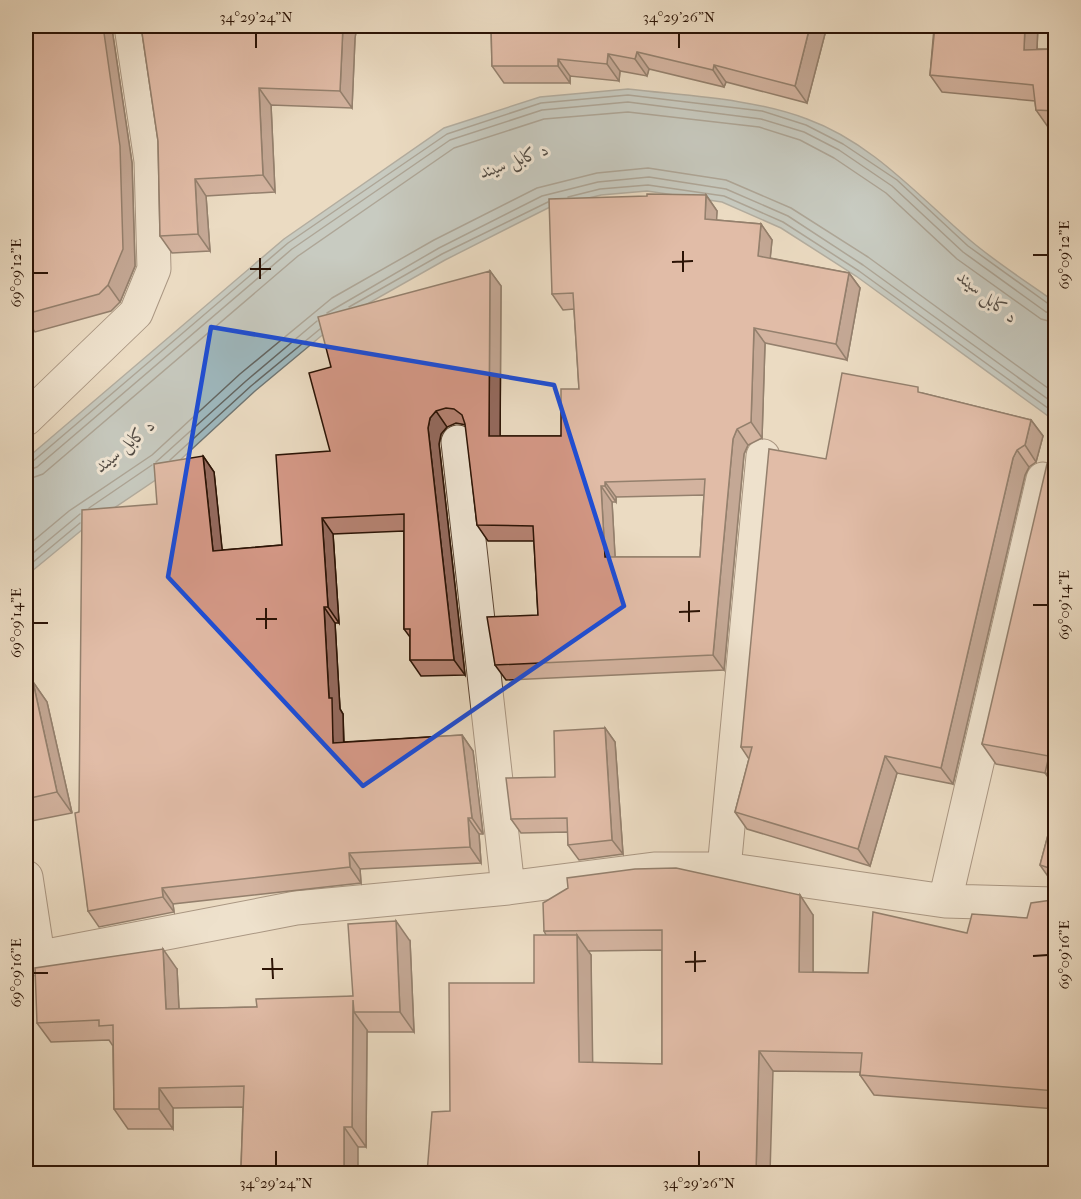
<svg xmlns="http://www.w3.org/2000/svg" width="1081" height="1199" viewBox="0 0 1081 1199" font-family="'IM FELL French Canon',Amiri,serif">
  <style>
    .water { fill: #9eb8be; stroke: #707674; stroke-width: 1.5 }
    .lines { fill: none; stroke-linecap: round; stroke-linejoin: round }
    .shore { stroke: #646662; stroke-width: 1.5 }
    .minor-casing { stroke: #5b4534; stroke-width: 35 }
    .minor { stroke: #f2e8d7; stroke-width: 33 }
    .wall { fill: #b68373; stroke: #2b1305; stroke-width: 1.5; fill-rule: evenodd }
    .shaded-wall { fill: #946a5e; stroke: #2b1305; stroke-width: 1.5 }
    .building { fill: #d49886; stroke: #2b1305; stroke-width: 1.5; fill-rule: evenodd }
    .marked { fill: none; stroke: #1d4ed8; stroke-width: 4.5; stroke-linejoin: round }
    .ticks { fill: none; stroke: #2b1305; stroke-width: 2 }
    .labels { text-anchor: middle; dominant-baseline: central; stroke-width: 6; stroke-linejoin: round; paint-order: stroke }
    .water-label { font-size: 18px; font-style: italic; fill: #534d46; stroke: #f2e8d7 }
    .neatline { fill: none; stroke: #2b1305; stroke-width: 2 }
    .ticks-label { font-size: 15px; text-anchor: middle; fill: #2b1305 }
  </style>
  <rect width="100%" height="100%" fill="#ebdbc2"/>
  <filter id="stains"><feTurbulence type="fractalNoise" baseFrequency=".00333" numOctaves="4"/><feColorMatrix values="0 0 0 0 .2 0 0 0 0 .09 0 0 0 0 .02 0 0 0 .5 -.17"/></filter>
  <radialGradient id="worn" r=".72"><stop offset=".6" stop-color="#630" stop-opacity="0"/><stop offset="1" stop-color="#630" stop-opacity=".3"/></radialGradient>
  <path class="water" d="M628 89C687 96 751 98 807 119 873 143 919 197 971 241 997 263 1027 282 1055 302V421L856 276 781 228 722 202 647 191 601 195 548 208 445 260 344 317 255 391 166 473 83 529 26 576V459L284 239 444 128 540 97Z"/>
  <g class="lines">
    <path class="shore" d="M568 197 600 189 648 185 724 196 783 222 859 271 1056 414
      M349 307 442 254 548 202
      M327 313 439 248 542 196 598 182 649 177 726 189 788 216 863 265 1056 405
      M170 460 251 386 320 329
      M156 462 246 381 317 321
      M26 463 32 462 288 243 447 134 541 103 628 95 762 111 806 125 843 144 897 180 968 246 1050 305 1056 307
      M26 471 37 467 292 249 450 140 542 110 628 102 761 119 804 132 839 150 892 186 963 252 1046 312 1056 314
      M26 480 43 474 298 256 454 148 544 119 628 112 759 127 800 140 834 158 886 193 957 259 1041 319 1056 323
      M89 508 152 465
      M26 547 69 511 152 455 240 374 332 298 434 240 537 188 597 173 648 168 726 180 791 208 868 257 1056 394
      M26 559 80 514
      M26 568 80 523"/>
    <defs>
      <path id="minor" d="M26 419 136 313 154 269 151 161 131 26
        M458 442 508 888
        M724 869 763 456
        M26 877 38 956
        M945 901 1043 479
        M26 960 296 908 508 888 654 869H724L945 901 1056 904"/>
    </defs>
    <use href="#minor" class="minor-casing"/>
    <use href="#minor" class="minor"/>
  </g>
  <path class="wall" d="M26 26H113L112 29 132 163 135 266 120 302 111 311 35 332 30 325H26Z
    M141 26H357L355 38 352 108 271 105 275 192 206 196 210 251 172 253 160 236 158 141Z
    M491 26H827L807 103 726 82 724 87 649 69 647 76 620 71 619 81 570 76V83H504L492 66Z
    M919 26H1038L1037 49H1056V127H1048L1036 110 1035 101 942 92 930 75 934 28Z
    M706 195 717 211 716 220 761 224 772 240 770 258 849 273 860 288 847 360 765 343 762 438 748 445 744 454 724 670 506 680 495 665 538 615 534 541H488L477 525 466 425 456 423 447 427 441 434 439 444 465 675 421 676 410 660V637L404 629V531L333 534 339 623H335L340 709 343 714 344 742 462 735 473 751 483 834H479L481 863 360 869 361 883 173 904 174 912 99 927 88 911 79 812 203 456 214 472 222 550 282 545 330 451 331 367 490 271 501 286 500 436H561L579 389 574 309 563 310 552 294ZM704 495 700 557H615L612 502H616V497Z
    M922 393 1031 420 1043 436 1036 462 1029 467 1025 475 953 784 897 773 870 866 747 829 735 812 749 759 741 747 826 459Z
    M1056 466V788L1045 773 996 764 982 744Z
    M33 682 47 702 72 813 26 822V683Z
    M605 728 615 742 623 854 579 860 568 845V832L521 833 511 819Z
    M1056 805V886L1054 885 1040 865Z
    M1056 897V1109L874 1095 860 1075V1072L773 1071 450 1111 534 983 546 935 544 931 813 915V972L868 973 967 933 1027 918ZM662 950V1064L592 1063 591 955 588 951Z
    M410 941 414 1032H368L367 1030 366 1147H358L241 1168 243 1107 173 1108V1129H128L114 1109 113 1046 109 1040 51 1042 37 1023 177 969 179 1009 257 1007 353 996Z"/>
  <path class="shaded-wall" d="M103 26H113L112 29 132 163 135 266 120 302 108 285Z
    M343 26H357L355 38 352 108 340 91Z
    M810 26H827L807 103 795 86Z
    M1025 26H1038L1036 67 1024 50Z
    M637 52 649 69 647 76 635 59Z
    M608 54 620 71 619 81 607 64Z
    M558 59 570 76V83L558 66Z
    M714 65 726 82 724 87 713 70Z
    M259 88 271 105 275 192 263 175Z
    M195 179 206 196 210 251 198 234Z
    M706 195 717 211 716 235 705 219Z
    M761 224 772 240 769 271 758 256Z
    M490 271 501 286 500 451 489 436Z
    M849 273 860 288 847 360 836 344Z
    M754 328 765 343 762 438 751 422Z
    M436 411 447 427 441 434 439 444 465 675 454 660 428 428 430 418Z
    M1031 420 1043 436 1036 462 1025 445Z
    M737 429 748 445 744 454 724 670 713 655 733 439Z
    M1017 450 1029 467 1025 475 953 784 941 768 1013 458Z
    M203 456 214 472 224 567 213 551Z
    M605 482 616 497V502L605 486Z
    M601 486 612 502 616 573 605 557Z
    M322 518 333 534 339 623 328 607Z
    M324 607 335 623 340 709 343 714 344 758 333 743 329 698Z
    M33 682 47 702 72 813 57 792Z
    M605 728 615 742 623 854 612 840Z
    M462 735 473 751 483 834 472 818Z
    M885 756 897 773 870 866 858 849Z
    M468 818 479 834 481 863 470 847Z
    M349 853 360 869 361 883 350 867Z
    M162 888 173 904 174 912 163 897Z
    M800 895 813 915V992L799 972Z
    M396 921 410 941 414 1032 400 1012Z
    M577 935 591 955 593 1082 579 1062Z
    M163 949 177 969 180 1029 166 1009Z
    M353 1000 354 1012 367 1030 366 1147 352 1127Z
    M759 1051 773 1071 770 1173H756Z
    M159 1088 173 1108V1129L159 1109Z
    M344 1127 358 1147V1173H344Z"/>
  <path class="building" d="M26 26H103L120 146 123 249 108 285 99 294 26 314Z
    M141 26H343L340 91 259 88 263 175 195 179 198 234 160 236 158 141Z
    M491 26H810L795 86 714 65 713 70 637 52 635 59 608 54 607 64 558 59V66H492Z
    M935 26H1025L1024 50 1056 49V111L1036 110 1033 85 930 75Z
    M647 194 706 195 705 219 761 224 758 256 849 273 836 344 754 328 751 422 737 429 733 439 713 655 495 665 487 617 538 615 533 526 477 525 465 424 462 415 454 409 446 408 436 411 430 418 428 428 454 660H410V629H404V514L322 518 328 607H324L329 698H332L333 743 462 735 472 818H468L470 847 349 853 350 867 162 888 163 897 88 911 75 813 79 812 82 510 157 504 154 464 203 456 213 551 282 545 276 455 330 451 309 373 331 367 318 317 490 271 489 436H561V389H579L573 293 552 294 549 199 647 196ZM705 479 700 557H605L601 486H605V482Z
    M842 373 918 387V392L1031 420 1025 445 1017 450 1013 458 941 768 885 756 858 849 735 812 752 747H741L769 449 826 459Z
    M1047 464 1056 466V775L1045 773 1049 756 982 744Z
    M33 682 57 792 26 799V683Z
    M605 728 612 840 568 845 567 818 511 819 506 778 555 777 554 731Z
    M1056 805V872L1052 869 1040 865Z
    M676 868 800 895 799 972 868 973 873 912 967 933 972 914 1027 918 1031 903 1052 900 1056 897V1091L860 1075 862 1053 759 1051 756 1173H427L432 1112 450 1111 449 983H534V935H577L579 1062 662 1064V930L544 931 543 903 568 888 567 878 635 869Z
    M396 921 400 1012H354L353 1000 352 1127H344V1173H238V1168H241L244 1086 159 1088V1109H114L113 1025 99 1026V1020L37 1023 35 968 163 949 166 1009 257 1007 256 999 353 996 348 924Z"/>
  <path d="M0 0H1081V1199H0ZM211 327 554 385 624 606 363 786 168 577Z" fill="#ebdbc2" fill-opacity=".55" fill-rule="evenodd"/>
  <path class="marked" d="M211 327 554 385 624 606 363 786 168 577Z"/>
  <path class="ticks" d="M256 33V48M679 33V48M683 251V272M1033 255H1048M260 258V279M672 262 693 261M250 269H271M33 273H48M689 601V622M1033 605H1048M266 608V629M679 612 700 611M256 619H277M33 623H48M695 951V972M1033 956 1048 955M272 958 273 979M685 962 706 961M262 969H283M33 973H48M276 1151V1166M699 1151V1166"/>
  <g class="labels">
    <g class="water-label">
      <text transform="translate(514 161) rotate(-20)">د کابل سيند</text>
      <text transform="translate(987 297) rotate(39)">د کابل سيند</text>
      <text transform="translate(125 446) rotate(-40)">د کابل سيند</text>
    </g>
  </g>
  <rect width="1081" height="1199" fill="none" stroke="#ebdbc2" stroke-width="66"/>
  <rect x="33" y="33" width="1015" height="1133" class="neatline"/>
  <g class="ticks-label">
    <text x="256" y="22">34°29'24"N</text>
    <text x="679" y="22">34°29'26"N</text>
    <text transform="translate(1064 255) rotate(-90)" y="5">69°09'12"E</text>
    <text transform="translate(16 273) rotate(-90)" y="5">69°09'12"E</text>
    <text transform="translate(1064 605) rotate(-90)" y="5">69°09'14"E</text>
    <text transform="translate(16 623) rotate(-90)" y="5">69°09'14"E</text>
    <text transform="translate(1064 955) rotate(-90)" y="5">69°09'16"E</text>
    <text transform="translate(16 973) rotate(-90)" y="5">69°09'16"E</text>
    <text x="276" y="1188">34°29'24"N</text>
    <text x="699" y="1188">34°29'26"N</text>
  </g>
  <rect width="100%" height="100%" filter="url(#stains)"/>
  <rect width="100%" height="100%" fill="url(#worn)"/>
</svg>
